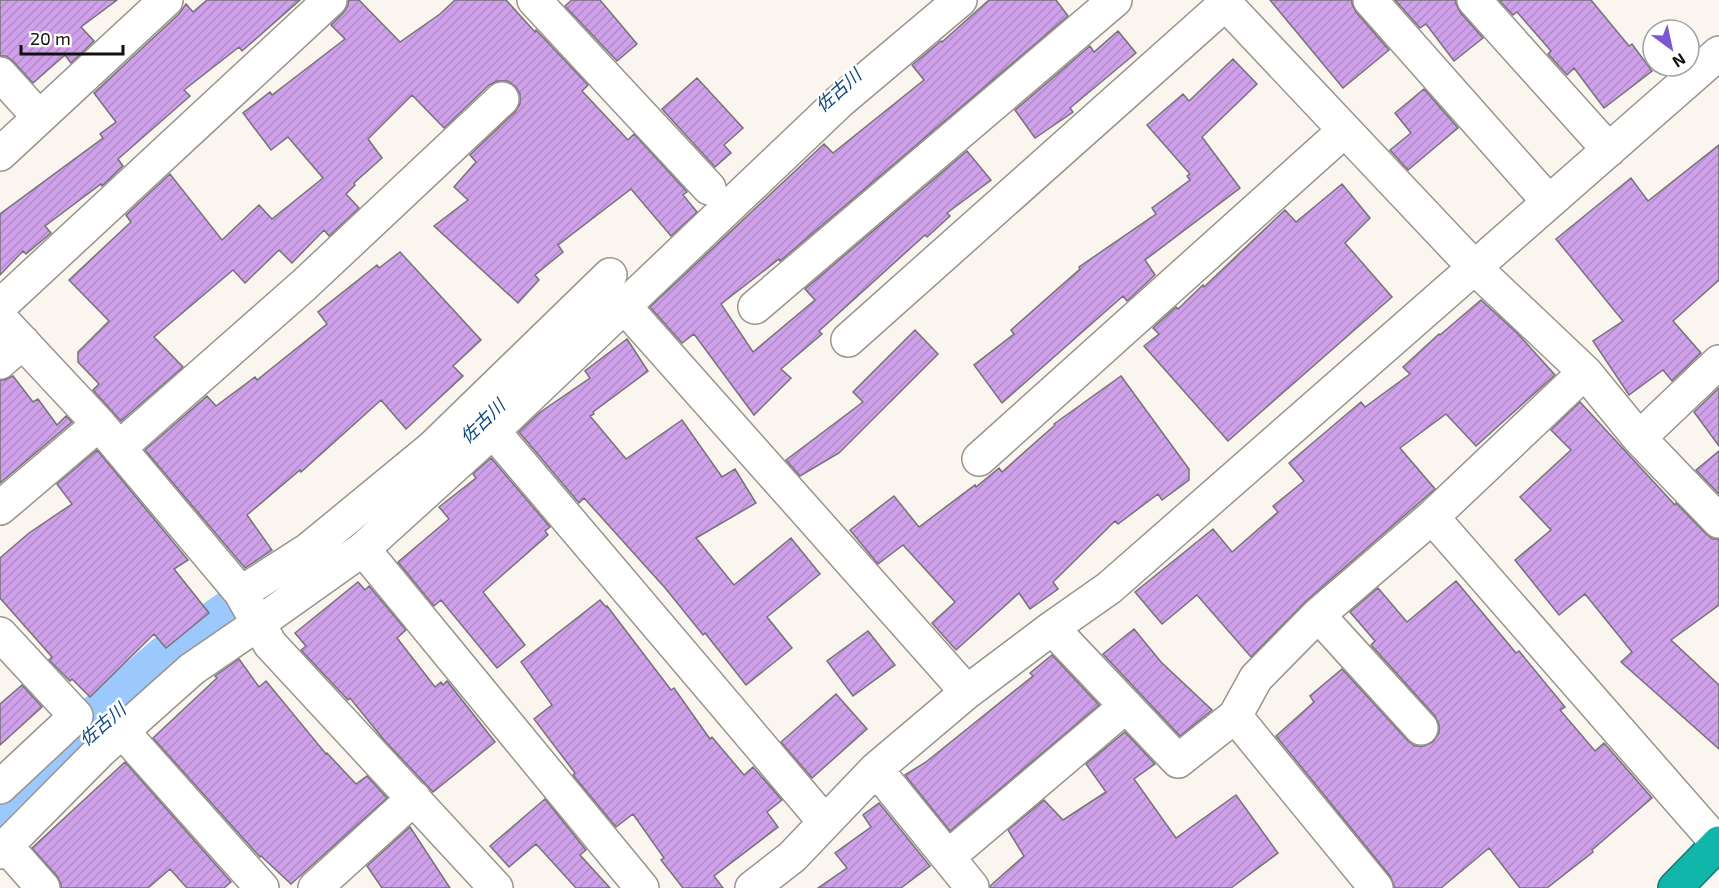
<svg xmlns="http://www.w3.org/2000/svg" width="1719" height="888" viewBox="0 0 1719 888" font-family="'Exo 2','Noto Sans JP',sans-serif">
  <style>
    .lines { fill: none; stroke-linecap: round; stroke-linejoin: round }
    .river { stroke: #9bc8fd; stroke-width: 62 }
    .building { fill: url(#building-hatch); stroke: #767278; stroke-width: 1.5 }
    .minor-casing { stroke: #99948e; stroke-width: 36 }
    .highway-casing { stroke: #117c74; stroke-width: 36 }
    .minor { stroke: #fff; stroke-width: 33 }
    .highway { stroke: #11b6aa; stroke-width: 33 }
    .labels { text-anchor: middle; dominant-baseline: central; stroke-width: 5; stroke-linejoin: round; paint-order: stroke }
    .water-label { font-size: 18px; font-style: italic; fill: #0e4882; stroke: #fff }
  </style>
  <defs>
    <pattern id="building-hatch" width="6" height="6" patternUnits="userSpaceOnUse" patternTransform="scale(1.5)"><rect width="6" height="6" fill="#cfa1ea"/><path d="M-1 1l2-2M0 6l6-6M5 7l2-2" fill="none" stroke="#b18ac8"/></pattern>
  </defs>
  <rect width="100%" height="100%" fill="#faf5ef"/>
  <g class="lines">
    <path class="river" d="M0 812 172 664 347 540 419 478"/>
  </g>
  <path class="building" d="M0 0H117L81 27 94 41 71 63 65 55 33 83 13 61 6 56H0Z
    M207 0H300L242 51 239 47 184 90 190 96 118 159 123 166 102 186 101 184 45 226 51 233 26 254 23 251 0 275V214L103 138 100 134 116 122 94 93 179 14 186 4 193 12Z
    M348 0H359L400 42 440 14 455 0H506L535 32 536 30 588 85 582 91 628 140 634 134 687 192 683 195 697 212 671 236 631 189 558 245 563 252 535 275 539 280 518 303 434 226 468 200 454 187 476 162 470 155 515 112 520 104V94L516 87 508 81H497L489 85 444 128 412 95 368 139 382 158 354 183 355 185 346 194 359 208 329 236 324 230 292 263 279 250 245 283 233 270 154 337 183 367 121 421 93 390 99 384 78 362V352L109 321 69 280 131 222 126 215 170 174 222 240 259 205 272 219 323 178 288 137 271 150 243 113 270 92 272 95 345 39 331 25 343 13 348 6Z
    M572 0H600L637 44 617 61 565 6Z
    M989 0H1056L1068 16 780 261 779 259 721 304 753 352 815 300 805 289 967 151 991 180 947 213 950 216 927 237 925 235 819 331 822 334 781 369 791 378 754 415 694 334 682 343 650 307 824 144 833 153 924 80 912 65 941 41 942 42Z
    M1270 0H1352V4L1356 12 1389 50 1343 88Z
    M1395 0H1456V4L1460 12 1483 38 1454 61 1426 24 1420 28Z
    M1499 0H1591L1629 46 1632 44 1652 71 1604 108 1574 68 1567 75 1548 54 1551 51 1517 12 1513 15Z
    M1118 31 1136 53 1070 108 1073 112 1035 138 1015 110 1090 46 1094 52Z
    M1233 59 1257 84 1202 137 1240 188 1145 260 1155 275 1127 301 1123 296 1002 403 974 365 1014 334 1011 330 1080 269 1079 267 1156 214 1152 208 1190 180 1187 176 1190 174 1147 125 1183 94 1189 101Z
    M697 78 743 128 724 145 731 153 715 167 662 109Z
    M1424 89 1458 128 1408 170 1390 150 1411 133 1395 113Z
    M1719 145V280L1673 321 1701 353 1672 381 1663 370 1629 395 1593 341 1623 321 1556 239 1631 178 1648 201Z
    M1342 184 1370 218 1345 243 1392 297 1228 441 1144 346 1159 334 1153 328 1176 307 1178 309 1203 285 1204 287 1285 210 1296 222Z
    M400 252 481 340 453 366 463 376 406 429 381 400 301 472 300 470 247 515 272 550 245 568 145 450 207 396 216 406 255 377 257 380 327 324 318 312 377 265 379 268Z
    M1481 300 1517 333 1555 375 1476 446 1446 414 1400 448 1435 489 1306 601 1251 657 1197 595 1162 624 1135 592 1213 529 1232 552 1278 512 1273 506 1304 481 1289 463 1361 402 1365 407 1410 374 1403 367 1439 334 1440 335Z
    M915 330 938 354 839 453 800 476 786 460 863 402 853 392Z
    M627 339 648 371 593 412 594 414 590 416 626 459 682 420 722 477 735 469 756 503 696 538 734 585 791 538 820 574 767 617 792 648 746 685 705 633 703 635 666 589 584 498 579 503 519 432 539 413 590 378 585 371Z
    M13 376 33 402 38 399 57 425 66 416 72 422 0 483V380H4Z
    M1121 376 1189 469V480L1162 500 1158 494 1118 524 1115 521 1053 582 1058 589 1030 609 1019 593 956 650 932 623 955 602 903 545 878 564 850 530 894 496 919 527 975 485 976 487 999 468 1002 472 1055 425 1054 424Z
    M1719 388V446L1694 412Z
    M1580 402 1675 505 1676 503 1706 534 1713 539H1719V605L1671 640 1719 685V749L1621 662 1632 652 1585 594 1559 615 1515 560 1551 530 1520 497 1571 450 1551 430Z
    M97 450 188 560 174 569 209 613 166 648 154 634 90 697 72 679 70 681 49 660 52 657 0 598V558L29 533 72 504 57 484Z
    M1719 451V494L1696 470Z
    M491 458 550 527 545 531 548 535 483 592 525 645 497 668 441 600 434 606 398 562 449 519 439 507 476 478 473 474Z
    M1456 581 1516 653 1519 651 1565 707 1560 710 1595 751 1604 743 1652 798 1592 850 1593 852 1547 888H1520L1489 848 1441 888H1395L1390 876 1276 736 1314 702 1310 696 1342 669 1408 741 1415 746H1424L1433 742 1439 733V725L1435 716 1371 645 1375 641 1350 612 1378 588 1407 622Z
    M358 582 365 590 369 586 406 630 397 638 435 687 441 682 443 685 447 681 495 742 433 792 384 740 350 698 348 700 301 650 306 646 295 633Z
    M600 600 606 607 607 606 671 690 674 688 710 739 712 737 744 775 753 767 782 800 767 812 778 827 714 876 723 888H683L661 860 664 858 633 814 616 827 573 775 575 773 534 719 552 705 521 662Z
    M1134 629 1161 662 1212 710 1180 736 1103 654Z
    M868 631 895 665 853 696 827 661Z
    M1052 655 1099 705 950 831 905 775 926 762 1033 676 1030 673Z
    M239 659 259 687 266 681 326 754 327 753 356 784 367 776 387 798 291 884 261 856 260 857 153 738 217 678 215 676Z
    M22 685 42 707 0 745V704Z
    M836 694 867 729 812 778 781 742Z
    M1125 732 1155 764 1134 779 1176 838 1236 795 1278 853 1231 888H990V886L1024 856 1008 830 1044 800 1063 820 1106 792 1086 764Z
    M125 762 231 882 224 888H187L170 869 148 888H61V884L57 876 32 848Z
    M545 799 586 850 580 855 610 888H576L536 844 509 867 490 846Z
    M879 803 930 866 901 888H818L847 868 835 853 871 827 863 815Z
    M410 827 450 888H382L367 866Z"/>
  <g class="lines">
    <defs>
      <path id="minor" d="M534 0 709 188
        M1222 0 1475 268 1585 372 1639 438 1719 521
        M1370 0 1549 202
        M1474 0 1609 150
        M0 74 39 117
        M0 154 166 0
        M0 306 330 0
        M624 306 967 692
        M755 307 1115 0
        M0 318 99 424 241 593 270 644 496 888
        M848 340 1225 4
        M0 362 23 342
        M493 431 839 102 960 0
        M1639 438 1719 362
        M119 448 304 285 502 99
        M979 459 1345 130
        M0 508 99 424
        M1432 517 1718 844
        M363 549 642 888
        M241 593 308 550 432 448 610 275
        M1318 615 1421 728
        M1052 628 1178 761 1235 716 1376 888
        M0 634 76 716 0 787
        M1235 716 1256 678 1318 615 1432 517 1585 372
        M122 731 262 888
        M876 769 972 887
        M6 846 43 888
        M0 852 100 751 192 669 259 623 363 549 493 431 824 821
        M948 857 1126 706
        M315 888 414 798
        M752 888 792 857 876 769 967 692 1052 628 1109 588 1719 53"/>
      <path id="highway" d="M1675 888 1719 843"/>
    </defs>
    <use href="#minor" class="minor-casing"/>
    <use href="#highway" class="highway-casing"/>
    <use href="#minor" class="minor"/>
    <use href="#highway" class="highway"/>
  </g>
  <g class="labels">
    <g class="water-label">
      <text transform="translate(838 90) rotate(-42)">佐古川</text>
      <text transform="translate(482 421) rotate(-44)">佐古川</text>
      <text transform="translate(102 724) rotate(-41)">佐古川</text>
    </g>
  </g>
  <g transform="translate(1671 48) rotate(147)"><circle r="28" fill="#ffffff" stroke="#a0a09f" stroke-width="1.5"/>
  <path d="M0-4.5L10 22L0 15L-10 22Z" fill="#7d57d1"/>
  <text y="-9" font-size="16" font-weight="bold" text-anchor="middle" fill="#12110f">N</text>
  </g>
  <path d="M21 45v9h102v-9" fill="none" stroke="#12110f" stroke-width="3"/>
  <text x="30" y="45" font-size="18" fill="#12110f" stroke="#ffffff" stroke-width="4.5" paint-order="stroke">20 m</text>
</svg>
